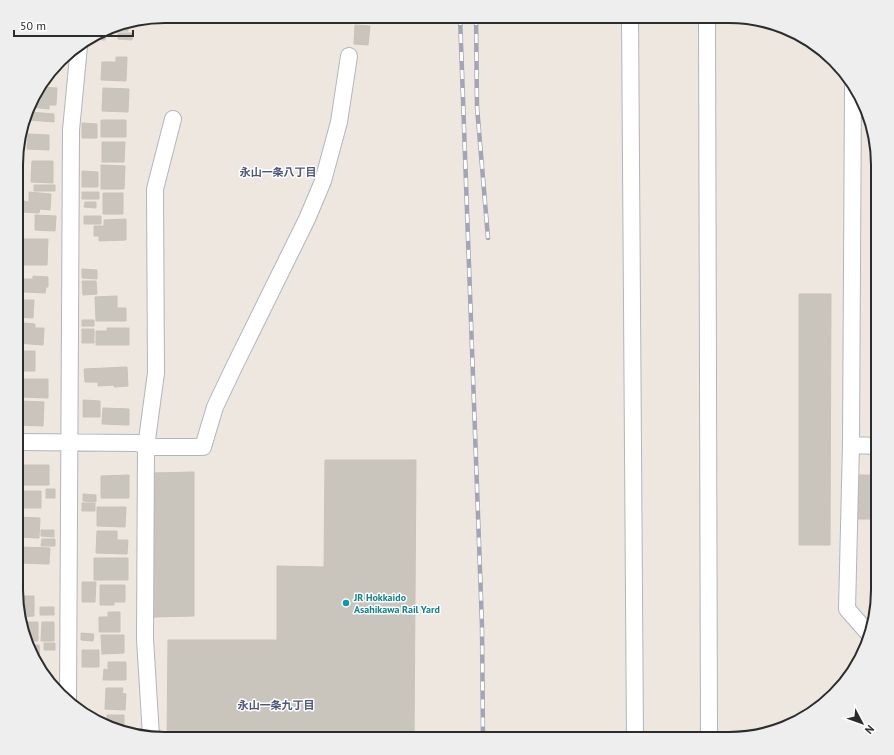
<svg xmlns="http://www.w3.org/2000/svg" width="894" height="755" viewBox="0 0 894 755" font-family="'PT Sans','Noto Sans JP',sans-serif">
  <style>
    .building { fill: #c9c5bd; stroke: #c9c2b8 }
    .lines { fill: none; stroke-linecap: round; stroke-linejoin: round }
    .minor-casing { stroke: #b2b5bf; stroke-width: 18 }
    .minor { stroke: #fff; stroke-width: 16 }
    .rail-casing { stroke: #a1a5b6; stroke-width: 4.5 }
    .rail { stroke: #fff; stroke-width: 3; stroke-dasharray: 9; stroke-linecap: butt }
    .culture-dot { fill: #0f9aa8; stroke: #fff; stroke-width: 1.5 }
    .labels { text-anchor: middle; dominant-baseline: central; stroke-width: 3; stroke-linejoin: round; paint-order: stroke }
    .culture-label { font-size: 10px; font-weight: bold; fill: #0d838f; stroke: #fff; text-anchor: start }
    .neighbourhood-label { font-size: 11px; font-weight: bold; fill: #4d577c; stroke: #fff }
    .rim { fill: none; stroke: #2c2c2c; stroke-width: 2 }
  </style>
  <rect width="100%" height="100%" fill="#ede7df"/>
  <path class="building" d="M128 22V31H111V27L117 24Z
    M355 25 370 26 368 45 354 44Z
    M102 33H106L105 40 94 39V37Z
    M118 33H133L132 40 118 39Z
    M116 57H127L126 81 101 80 102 62H116Z
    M62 59 61 70 53 69Z
    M39 87 57 88 56 105H49V109L31 107 36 91Z
    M103 88 129 89 128 112 102 111Z
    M29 112 54 114V122L29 120Z
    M101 120H126V137H101Z
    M82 123 97 124V138H82Z
    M28 134 49 135V150L27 149Z
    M102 142H125L124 162H102Z
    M32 161H53V183L31 182Z
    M101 165 125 166 124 189H101Z
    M82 171 98 172V187H82Z
    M34 185H55V191H34Z
    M29 192 51 194 50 210 40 209 39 213 23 212 24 201 29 202Z
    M82 192H99V199H82Z
    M103 193H123V214H103Z
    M85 202H96V208L84 207Z
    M35 215 56 216 55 231 35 230Z
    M84 216H101V224H84Z
    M126 219V240L99 241V236H94V226H104V220Z
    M18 239H48L47 265H18Z
    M82 269 97 270V279L82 278Z
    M17 270H23V292L17 291Z
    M33 276 48 277V287H46L45 293 24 292V279H33Z
    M82 281H96L97 294 83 295Z
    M799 294H831L830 545H799Z
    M117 296V308H126V321H96L95 297Z
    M17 300H34L33 318 17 317Z
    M82 320H94V326H82Z
    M24 323 35 324V328H44L43 345 17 343V328H23Z
    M107 328H129V345H96V331H107Z
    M82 329H94V343H82Z
    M17 351H35V371H17Z
    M127 367 128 386 114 387V385L98 386V382H85L84 369Z
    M22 379H48V398L21 397Z
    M83 400 100 401V417H83Z
    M21 401 44 402 43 426 20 425Z
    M103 408 129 409V425L102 424Z
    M325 460H416L414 739H167L168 640H277V566L324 567Z
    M17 465H49V485H17Z
    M194 472V616L153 617 152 473Z
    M129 475V498H101V476Z
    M853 475H878V519H853Z
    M46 489H55V498H46Z
    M19 491H41V508H20Z
    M83 494 96 495V502L83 501Z
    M82 503H95V511H82Z
    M97 507H126L125 527 97 526Z
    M17 517 40 518 39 538 16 537Z
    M41 530H54V537L41 536Z
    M97 531H117V540H128L127 554 96 553Z
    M42 539H55V546H41Z
    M20 547 50 548 49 564 19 563Z
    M94 558H128V580H94Z
    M82 582H96L95 602H82Z
    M100 585H125V602H114V605H100Z
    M16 596H34V616L20 617Z
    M40 607H54V615H40Z
    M108 612H120V632H99V617H108Z
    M22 622H38V641H26Z
    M42 622H54V641H41Z
    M81 633 94 634 93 641 81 640Z
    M101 635H124V653L102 654Z
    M44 643H55V650H44Z
    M27 645H39L40 663H38Z
    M82 650H99V667H82Z
    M108 662H126V680H103L104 669 108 670Z
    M46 675H53V685Z
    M106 688H123L122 693 126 694 125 710 105 709Z
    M87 714H97V720Z
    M107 715H124V731L108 728 103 725V722H107Z"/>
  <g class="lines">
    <defs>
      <path id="minor" d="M630 16 635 739
        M707 16 709 739
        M853 87 851 445 847 609 869 634
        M17 442 138 443 146 447H203L215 407 233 369 307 219 323 181 339 122 349 56
        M851 445 878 446
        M68 701 71 130 79 46
        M151 736 145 639 146 447 156 373 155 189 173 119"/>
    </defs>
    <use href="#minor" class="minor-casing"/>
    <use href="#minor" class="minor"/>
    <defs>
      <path id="rail" d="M460 16 482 626 483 739
        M476 16 477 107 488 238"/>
    </defs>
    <use href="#rail" class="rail-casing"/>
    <use href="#rail" class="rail"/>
  </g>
  <circle class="culture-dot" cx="346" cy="603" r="4"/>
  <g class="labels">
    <g class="culture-label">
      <text x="354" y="597">JR Hokkaido<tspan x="354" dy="12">Asahikawa Rail Yard</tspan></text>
    </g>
    <g class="neighbourhood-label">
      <text x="278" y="172">永山一条八丁目</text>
      <text x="276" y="705">永山一条九丁目</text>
    </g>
  </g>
  <path d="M0 0H894V755H0ZM165 23H729A142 142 0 0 1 871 165V590A142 142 0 0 1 729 732H165A142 142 0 0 1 23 590V165A142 142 0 0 1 165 23Z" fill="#eee" fill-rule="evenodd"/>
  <path class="rim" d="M165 23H729A142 142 0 0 1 871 165V590A142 142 0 0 1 729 732H165A142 142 0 0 1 23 590V165A142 142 0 0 1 165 23Z"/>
  <g transform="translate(862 723) rotate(131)" stroke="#ffffff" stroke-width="3" paint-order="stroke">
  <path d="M0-3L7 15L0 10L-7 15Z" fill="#2c2c2c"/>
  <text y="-6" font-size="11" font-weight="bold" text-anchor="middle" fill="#2c2c2c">N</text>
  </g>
  <path d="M14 30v6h119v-6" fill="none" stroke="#2c2c2c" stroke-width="2"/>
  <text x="20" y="30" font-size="12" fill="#2c2c2c" stroke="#ffffff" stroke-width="3" paint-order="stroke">50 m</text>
</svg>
